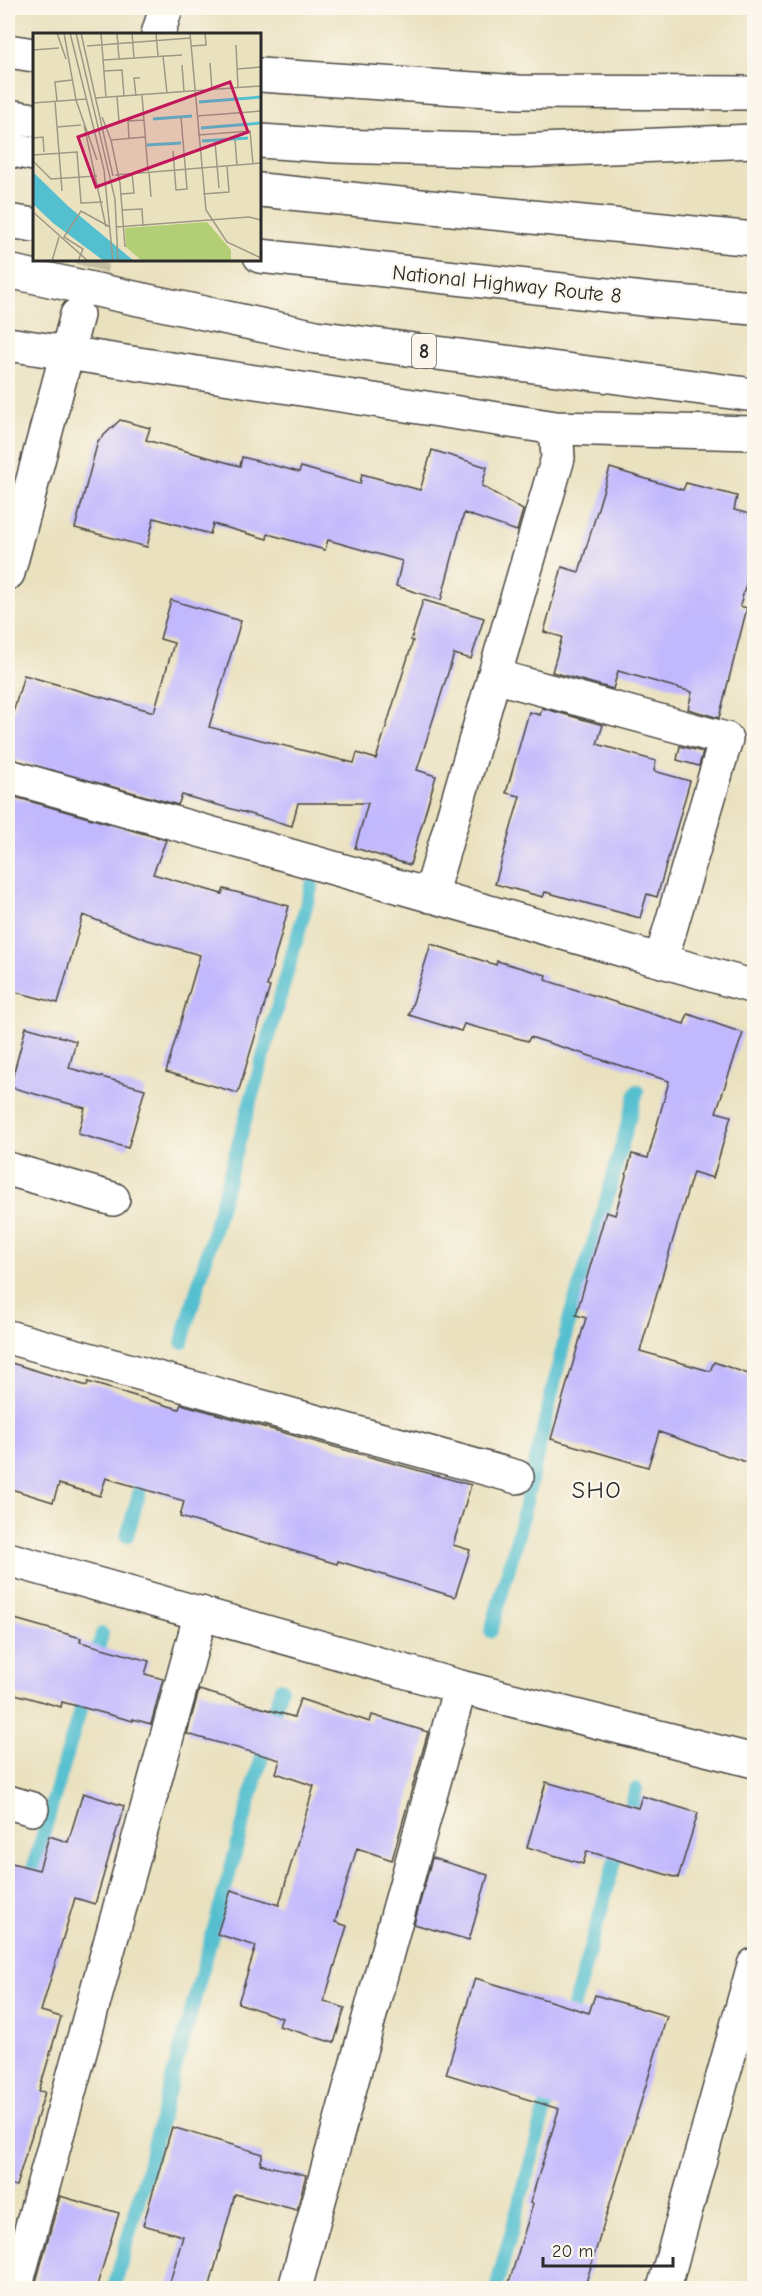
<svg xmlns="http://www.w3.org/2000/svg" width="762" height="2296" viewBox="0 0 762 2296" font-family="'Comic Neue',sans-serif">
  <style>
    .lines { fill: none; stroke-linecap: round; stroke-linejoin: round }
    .stream { stroke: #54bfcf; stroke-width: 14 }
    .building { fill: #c1b8fd }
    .street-tunnel { stroke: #c4bda1; stroke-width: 33; stroke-dasharray: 33 16; stroke-linecap: butt }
    .street-casing { stroke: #484641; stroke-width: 36 }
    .secondary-casing { stroke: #484641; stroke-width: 36 }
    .highway-casing { stroke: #484641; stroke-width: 36 }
    .street { stroke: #fff; stroke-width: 33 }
    .secondary { stroke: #fff; stroke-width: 33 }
    .highway { stroke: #fff; stroke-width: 33 }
    .labels { text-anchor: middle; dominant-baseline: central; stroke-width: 4.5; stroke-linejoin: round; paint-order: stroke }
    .shield { fill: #fbf7ec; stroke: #696865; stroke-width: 1.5 }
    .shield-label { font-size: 20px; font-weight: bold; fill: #2b2b2b }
    .street-label { font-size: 21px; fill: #2b2b2b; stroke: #fbf7ec }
    .quarter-label { font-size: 24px; letter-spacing: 1.5px; fill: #2b2b2b; stroke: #fbf7ec }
    .inset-river { fill: none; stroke: #54bfcf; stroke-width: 3 }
    .inset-road { fill: none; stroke: #9e9884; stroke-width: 1.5 }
    .view { fill: #c2185b; fill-opacity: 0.15; stroke: #c2185b; stroke-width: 3 }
    .inset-edge { fill: none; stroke: #2b2b2b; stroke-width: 3 }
  </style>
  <rect width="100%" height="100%" fill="#fbf7ec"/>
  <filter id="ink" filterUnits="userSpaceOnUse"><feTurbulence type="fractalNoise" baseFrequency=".0167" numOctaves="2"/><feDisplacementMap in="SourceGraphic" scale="12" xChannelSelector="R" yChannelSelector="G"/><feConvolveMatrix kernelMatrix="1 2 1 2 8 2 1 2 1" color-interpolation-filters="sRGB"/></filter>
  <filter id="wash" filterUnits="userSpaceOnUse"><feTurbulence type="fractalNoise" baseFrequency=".008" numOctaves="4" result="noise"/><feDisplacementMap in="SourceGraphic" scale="24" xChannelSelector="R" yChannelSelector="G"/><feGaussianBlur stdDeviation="1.35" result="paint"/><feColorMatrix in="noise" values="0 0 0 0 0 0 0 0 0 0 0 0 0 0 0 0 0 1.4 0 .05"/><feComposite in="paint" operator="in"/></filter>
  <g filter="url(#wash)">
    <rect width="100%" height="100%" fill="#eae1bf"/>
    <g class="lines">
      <path class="stream" d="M182 1342 312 885
        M127 1536 145 1472
        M491 1631 517 1539 571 1313 602 1216 637 1091
        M94 1664 102 1634
        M627 1821 636 1789
        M28 1885 86 1691
        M568 2026 620 1843
        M114 2288 281 1688
        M496 2288 551 2088"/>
    </g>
    <g id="blocks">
      <path class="building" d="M120 420 150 428 146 440 240 466 242 457 299 472 301 467 360 484 362 474 420 490 432 450 487 467 482 486 523 510 517 531 464 513 441 600 396 586 402 561 328 540 325 550 268 534 267 539 213 524 210 534 154 518 147 547 75 528 98 441Z
        M610 468 683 490 686 483 737 496 734 510 754 515V554L740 606 747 608 719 718 688 709 692 692 618 671 613 689 552 672 562 637 544 632 562 567 579 572Z
        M171 600 241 621 209 727 354 763 357 753 376 759 413 641 411 640 423 600 484 618 471 659 454 654 417 770 436 776 410 865 355 848 368 803H298L292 826 182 795 178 805 8 758V730L24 675 154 712 174 643 160 639Z
        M542 708 603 725 597 744 656 761 654 771 690 781 657 897 647 894 640 918 545 892 543 897 495 884 520 796 506 793 529 712 540 715Z
        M680 746 703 752 699 766 677 760Z
        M8 795 166 840 153 874 222 894 224 889 289 906 267 986 270 987 238 1093 166 1072 200 955 148 940 83 915 58 1003 8 990Z
        M431 944 496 965 497 961 546 975 545 980 684 1024 688 1014 743 1033 716 1112 731 1116 713 1178 693 1172 640 1351 710 1371 714 1362 754 1376V1465L659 1432 648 1467 551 1439 586 1318 576 1315 606 1212 615 1215 632 1154 648 1158 669 1081 530 1037 528 1041 464 1024 461 1031 409 1015Z
        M26 1027 76 1041 69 1068 145 1089 128 1148 78 1134 85 1108 10 1087Z
        M8 1362 87 1386 88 1382 179 1409 181 1404 471 1485 453 1545 470 1550 455 1597 338 1561 337 1564 180 1517 184 1501 106 1478 100 1496 59 1484 53 1502 8 1488Z
        M8 1617 81 1638 80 1642 149 1661 145 1674 163 1679 151 1724 133 1719V1721L62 1702 61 1707 8 1692Z
        M199 1690 294 1717 300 1699 370 1722 372 1715 428 1732 392 1860 357 1848 335 1922 347 1926 324 2001 345 2008 334 2043 279 2026 282 2018 238 2003 256 1946 217 1934 231 1890 279 1905 314 1786 276 1773 280 1760 187 1734Z
        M546 1782 638 1808 642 1796 698 1813 678 1878 587 1851 583 1864 527 1847Z
        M83 1793 124 1806 95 1904 75 1898 41 2011 61 2017 39 2091 45 2092 16 2186 8 2185V1862L39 1870 49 1836 68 1842Z
        M432 1858 488 1875 469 1940 414 1924Z
        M475 1978 589 2013 595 1995 667 2016 584 2289H507L533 2204 530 2203 559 2109 446 2074Z
        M172 2127 263 2154 260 2164 306 2175 297 2210 235 2194 209 2289H168L183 2236 143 2225Z
        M60 2196 119 2213 96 2289H34Z"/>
    </g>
  </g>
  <g filter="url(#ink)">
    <use href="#blocks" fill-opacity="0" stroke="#484641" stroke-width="1.5"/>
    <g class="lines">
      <path class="street-tunnel" d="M77 315 93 260"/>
      <defs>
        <path id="street" d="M158 34 166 8
          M8 51 34 55
          M260 75 519 92 754 93
          M8 344 556 428 754 433
          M8 573 77 315
          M494 676 726 739 661 960
          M8 776 754 987
          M430 896 558 458 556 428
          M8 1169 113 1199
          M8 1337 517 1477
          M8 1802 32 1809
          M15 2288 201 1613
          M295 2288 460 1687"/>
        <path id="secondary" d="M8 1559 460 1687 754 1761
          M664 2288 754 1965"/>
        <path id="highway" d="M8 116 34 120
          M260 141 336 146 516 151 754 141
          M8 149 34 154
          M260 190 754 239
          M8 221 34 225
          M260 256 652 300 754 308
          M8 271 316 337 754 395"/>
      </defs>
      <use href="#street" class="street-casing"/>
      <use href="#secondary" class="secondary-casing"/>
      <use href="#highway" class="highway-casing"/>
      <use href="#street" class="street"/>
      <use href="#secondary" class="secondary"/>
      <use href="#highway" class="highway"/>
    </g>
  </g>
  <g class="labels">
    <rect class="shield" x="412" y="334" width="24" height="34" rx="4.5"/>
    <g class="shield-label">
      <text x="424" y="351">8</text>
    </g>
    <g class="street-label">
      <text transform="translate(507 284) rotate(6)">National Highway Route 8</text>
    </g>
    <g class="quarter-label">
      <text x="597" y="1490">SHO</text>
    </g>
  </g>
  <g transform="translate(33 33)">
    <rect width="228" height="228" fill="#eae1bf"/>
    <path d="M174 189 198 217V228H109L93 214 92 195Z" fill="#b2cf76"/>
    <path d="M0 139 35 173 101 228H71L20 190 0 171Z" fill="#54bfcf"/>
    <path class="inset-river" d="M166 69 228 64M120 86 159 83M168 95 228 90M169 108 215 105M114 112 148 110"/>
    <path class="inset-road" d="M24 0 33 26M31 0 43 67 64 127M37 0 71 137 80 228M43 0 82 166 85 228M48 0 80 143M68 0 73 65M84 0 86 26M99 0 101 25M123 0 125 23M157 0 173 177 194 209 228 225M203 12 205 55M54 13 157 5M158 13 173 12 172 0M0 17 26 15M130 23 134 60M70 27 149 22M177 30 179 57M149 32 151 59M204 36 228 34M71 38 89 37 91 63M109 62 115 138M103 63 101 45H107M84 64 86 88M62 65 228 53M22 68 29 158M24 68 22 49 39 47M0 70 53 66M164 83 228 78M69 84 78 107 87 150 92 214M51 92 73 194M24 94 48 92M165 102 217 98 220 131M0 105 10 104 11 119M96 105 95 88 111 87M78 107 112 104M202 107 204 132M182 109 186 155M140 118 143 157 154 156 148 84M0 122 44 119 48 170 70 169M0 128 18 146 64 143M116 139 118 164M82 142 228 130M88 161 101 160 99 140M170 161 196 159 194 133M89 177 109 176 110 193M0 179 55 228M83 194 216 184 228 187M19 228 26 204M45 228 50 216 31 204 48 178 77 194"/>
    <path class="view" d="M197 49 215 99 63 154 45 104Z"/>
    <rect width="228" height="228" class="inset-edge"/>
  </g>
  <rect width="762" height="2296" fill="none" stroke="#fbf7ec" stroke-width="30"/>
  <path d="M543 2257v9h130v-9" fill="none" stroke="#2b2b2b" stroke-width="3"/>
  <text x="552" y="2257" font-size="18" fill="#2b2b2b" stroke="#fbf7ec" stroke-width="4.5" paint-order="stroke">20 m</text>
</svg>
